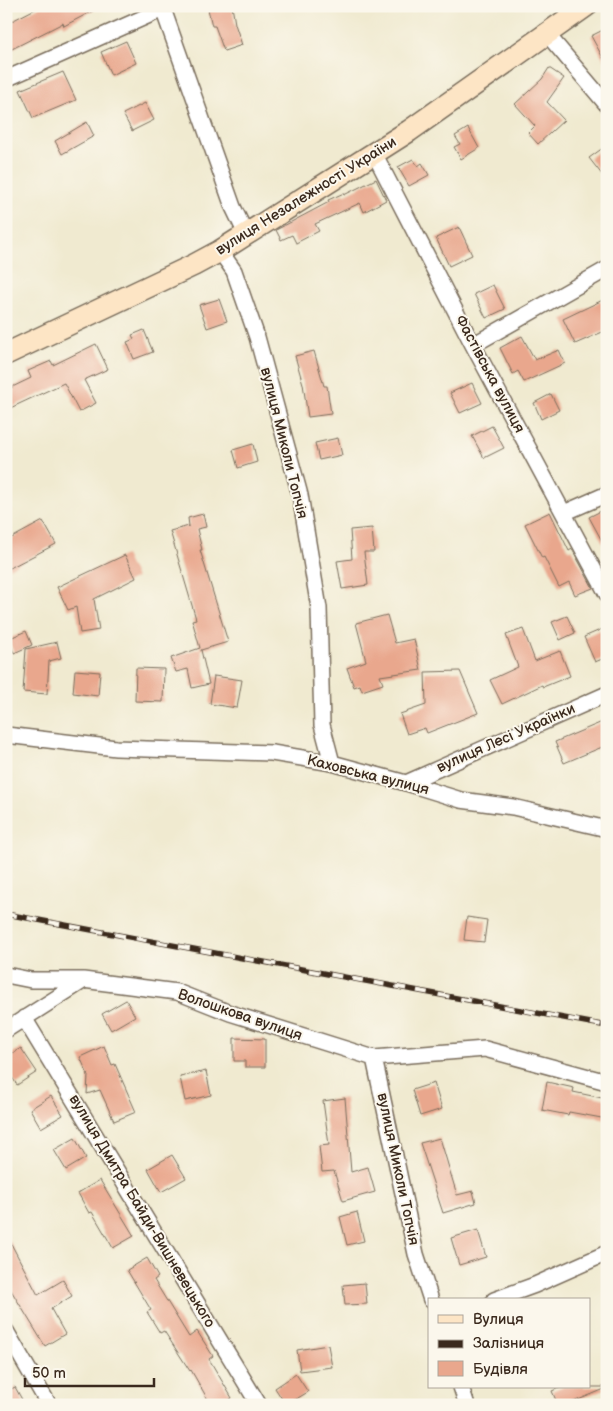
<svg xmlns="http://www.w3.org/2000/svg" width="613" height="1411" viewBox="0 0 613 1411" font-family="'Balsamiq Sans',sans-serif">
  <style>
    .building { fill: #e9a78d }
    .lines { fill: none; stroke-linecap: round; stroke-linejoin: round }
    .street-casing { stroke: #7a6d5c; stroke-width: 18 }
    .secondary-casing { stroke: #7a6d5c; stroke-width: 24 }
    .street { stroke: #fff; stroke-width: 15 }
    .secondary { stroke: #fde5c5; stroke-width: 21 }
    .rail-casing { stroke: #3b2a1e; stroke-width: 5.5 }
    .rail { stroke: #fbf7ec; stroke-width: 4; stroke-dasharray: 11; stroke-linecap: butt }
    .labels { text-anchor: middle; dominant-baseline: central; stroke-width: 4; stroke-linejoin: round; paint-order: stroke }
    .street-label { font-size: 15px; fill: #3b2a1e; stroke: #fbf7ec }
  </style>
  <rect width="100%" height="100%" fill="#fbf7ec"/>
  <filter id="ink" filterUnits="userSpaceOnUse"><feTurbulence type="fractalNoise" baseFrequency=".02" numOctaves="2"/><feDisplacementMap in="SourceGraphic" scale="10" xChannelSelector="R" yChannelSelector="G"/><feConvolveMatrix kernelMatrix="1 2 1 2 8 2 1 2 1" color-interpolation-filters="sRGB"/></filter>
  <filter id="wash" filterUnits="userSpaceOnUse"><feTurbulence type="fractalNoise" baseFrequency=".0096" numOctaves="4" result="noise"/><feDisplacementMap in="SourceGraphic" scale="20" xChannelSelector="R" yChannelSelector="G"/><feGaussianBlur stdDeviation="1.12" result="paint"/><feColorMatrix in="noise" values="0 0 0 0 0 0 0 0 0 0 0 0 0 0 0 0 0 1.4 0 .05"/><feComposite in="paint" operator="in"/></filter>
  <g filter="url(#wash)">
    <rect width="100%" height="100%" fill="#f0ead0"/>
    <g id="blocks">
      <path class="building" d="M41 6H102L64 26 63 23 6 52V24Z
        M220 6H232L235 24 242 45 224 51 215 26H212L208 9Z
        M607 28V65L591 36Z
        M126 41 136 63 111 75 101 52Z
        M549 68 564 78 547 102 564 120 538 144 528 133 535 126 515 104 542 79Z
        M63 72 76 100 33 118 20 90Z
        M145 103 154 120 132 131 123 114Z
        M87 122 94 136 62 154 55 141Z
        M468 128 479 148 461 159 454 147 460 144 455 136Z
        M607 145V181L589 158Z
        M413 159 418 166 422 163 429 175 409 186 398 167Z
        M376 179 386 200 364 212 360 203 315 224 319 231 296 243 292 235 281 240 276 230 329 202 328 200 344 193V195Z
        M459 227 472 255 449 266 436 238Z
        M493 285 505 309 486 318 474 294Z
        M607 298V330L575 344 563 319Z
        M219 299 227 321 207 328 199 305Z
        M144 330 153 352 134 359 127 342 134 339 132 335Z
        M522 336 535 360 559 350 565 363 524 382 518 371 513 374 500 348Z
        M96 344 108 369 84 380 96 403 79 412 64 383 6 410V390L31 378 28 371 51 361 53 365Z
        M314 351 324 386H327L331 414 308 417 303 384 295 356Z
        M472 383 482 403 460 413 450 393Z
        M551 394 559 410 541 419 534 403Z
        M492 426 504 448 484 458 472 436Z
        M338 438 342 455 319 460 315 443Z
        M253 444 257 462 238 468 233 450Z
        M607 508V550L589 517Z
        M550 512 569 551 572 549 593 588 575 595 569 582 559 587 544 557 542 558 525 524Z
        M203 514 206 527 197 529 202 550H200L228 642 201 650 209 684 192 688 188 669 176 672 171 658 200 648 192 620 196 619 170 531 189 526 188 518Z
        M43 521 56 544 6 570V541Z
        M372 528 374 552H364L368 585 342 589 337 561 352 559 350 530Z
        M125 555 136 578 94 599 99 630 80 633 76 607 68 610 57 587Z
        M387 615 395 643 414 639 421 670 380 676 383 684 362 691 360 685 354 687 347 668 366 661 356 623Z
        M567 616 575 633 560 640 552 622Z
        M607 627V657L595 662 584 637Z
        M523 629 535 661 560 651 570 676 543 687 542 685 502 704 490 680 518 667 506 635Z
        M26 631 32 645 14 653 8 639Z
        M57 642 61 658 49 661 47 694 23 692 26 649Z
        M136 668 164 669 163 702 135 701Z
        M75 670 100 672 98 696 73 693Z
        M460 671 478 713 427 733 425 728 407 734 400 714 426 705 425 672Z
        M214 676 242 680 237 708 210 704Z
        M607 720V745L564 763 555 742Z
        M467 917 487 920 484 942 464 940Z
        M126 1000 135 1016 111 1030 102 1014Z
        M234 1038 265 1039V1067H245V1061H234Z
        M104 1046 112 1065 115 1064 136 1112 114 1121 100 1090 87 1094 88 1075 80 1057Z
        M21 1048 37 1072 17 1085 6 1068V1057Z
        M206 1071 211 1095 185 1101 180 1077Z
        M547 1082 574 1088 573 1092 607 1099V1119L569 1112 568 1115 542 1110Z
        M434 1083 442 1109 420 1116 412 1090Z
        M51 1096 63 1115 41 1128 30 1109Z
        M345 1098 351 1172 368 1167 375 1192 343 1201 334 1171 322 1172 319 1146 329 1145 323 1101Z
        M75 1138 86 1158 66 1170 54 1150Z
        M440 1138 457 1195 473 1191 476 1203 443 1213 420 1143Z
        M172 1155 186 1178 161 1192 148 1169Z
        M100 1180 134 1236 113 1248 92 1212 89 1213 78 1193Z
        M357 1212 364 1241 347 1245 340 1217Z
        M478 1230 486 1257 459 1265 451 1238Z
        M6 1234 38 1295 63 1280 72 1296 51 1309 65 1334 45 1346 6 1282Z
        M147 1258 158 1277 154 1280 189 1337 197 1331 213 1356 209 1359 232 1398 221 1405H211L191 1370 190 1371 164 1331 160 1333 147 1312 151 1310 127 1270Z
        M365 1283 367 1304 345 1305 343 1285Z
        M328 1345 332 1367 300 1371 297 1350Z
        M296 1374 308 1392 286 1405 275 1388Z
        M15 1387 25 1405H6V1392Z
        M561 1387H607V1388L566 1405H558L552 1391Z"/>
    </g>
  </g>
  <g filter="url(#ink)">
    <use href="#blocks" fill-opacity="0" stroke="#7a6d5c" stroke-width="1"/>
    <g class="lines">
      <defs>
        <path id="street" d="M547 34 607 105
          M6 79 163 9 233 207 246 234
          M374 153 473 345 607 594
          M220 251 234 271 257 337 300 495 319 608 322 725 332 763
          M473 345 607 269
          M564 513 607 494
          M6 735 116 748 272 753 332 763 406 783 461 800 513 807 607 829
          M406 783 607 694
          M6 975 31 980H83L177 992 230 1013 374 1058 416 1254 431 1300
          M24 1018 259 1405
          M6 1030 83 981
          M374 1058 485 1049 607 1082
          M494 1300 535 1285 607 1253
          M6 1331 49 1405
          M461 1387 467 1405"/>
        <path id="secondary" d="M6 354 194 265 220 251 409 131 586 6"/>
      </defs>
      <use href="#street" class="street-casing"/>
      <use href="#secondary" class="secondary-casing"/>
      <use href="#street" class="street"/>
      <use href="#secondary" class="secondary"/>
      <defs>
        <path id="rail" d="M6 914 607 1026"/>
      </defs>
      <use href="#rail" class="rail-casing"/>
      <use href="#rail" class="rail"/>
    </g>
  </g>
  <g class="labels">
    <g class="street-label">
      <text transform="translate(306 196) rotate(-32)">вулиця Незалежності України</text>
      <text transform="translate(490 374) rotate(62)">Фастівська вулиця</text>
      <text transform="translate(284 443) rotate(76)">вулиця Миколи Топчія</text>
      <text transform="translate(506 738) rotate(-24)">вулиця Лесі Українки</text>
      <text transform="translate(368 775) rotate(14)">Каховська вулиця</text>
      <text transform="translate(240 1015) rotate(19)">Волошкова вулиця</text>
      <text transform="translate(398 1169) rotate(78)">вулиця Миколи Топчія</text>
      <text transform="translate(142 1211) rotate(59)">вулиця Дмитра Байди-Вишневецького</text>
    </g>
  </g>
  <rect width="613" height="1411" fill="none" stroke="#fbf7ec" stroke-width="25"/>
  <rect x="428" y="1298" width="162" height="90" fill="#fbf7ec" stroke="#aea59a"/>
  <rect x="438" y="1315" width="25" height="8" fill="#fde5c5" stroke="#aea59a"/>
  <text x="473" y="1324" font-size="15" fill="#3b2a1e">Вулиця</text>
  <rect x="438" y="1340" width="25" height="8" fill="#3b2a1e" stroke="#aea59a"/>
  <text x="473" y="1348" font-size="15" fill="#3b2a1e">Залізниця</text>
  <rect x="438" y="1361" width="25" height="15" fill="#e9a78d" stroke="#aea59a"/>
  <text x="473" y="1374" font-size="15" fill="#3b2a1e">Будівля</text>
  <path d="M25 1378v8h129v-8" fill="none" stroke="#3b2a1e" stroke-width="2.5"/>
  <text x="32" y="1378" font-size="15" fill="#3b2a1e" stroke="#fbf7ec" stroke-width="4" paint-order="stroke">50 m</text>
</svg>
